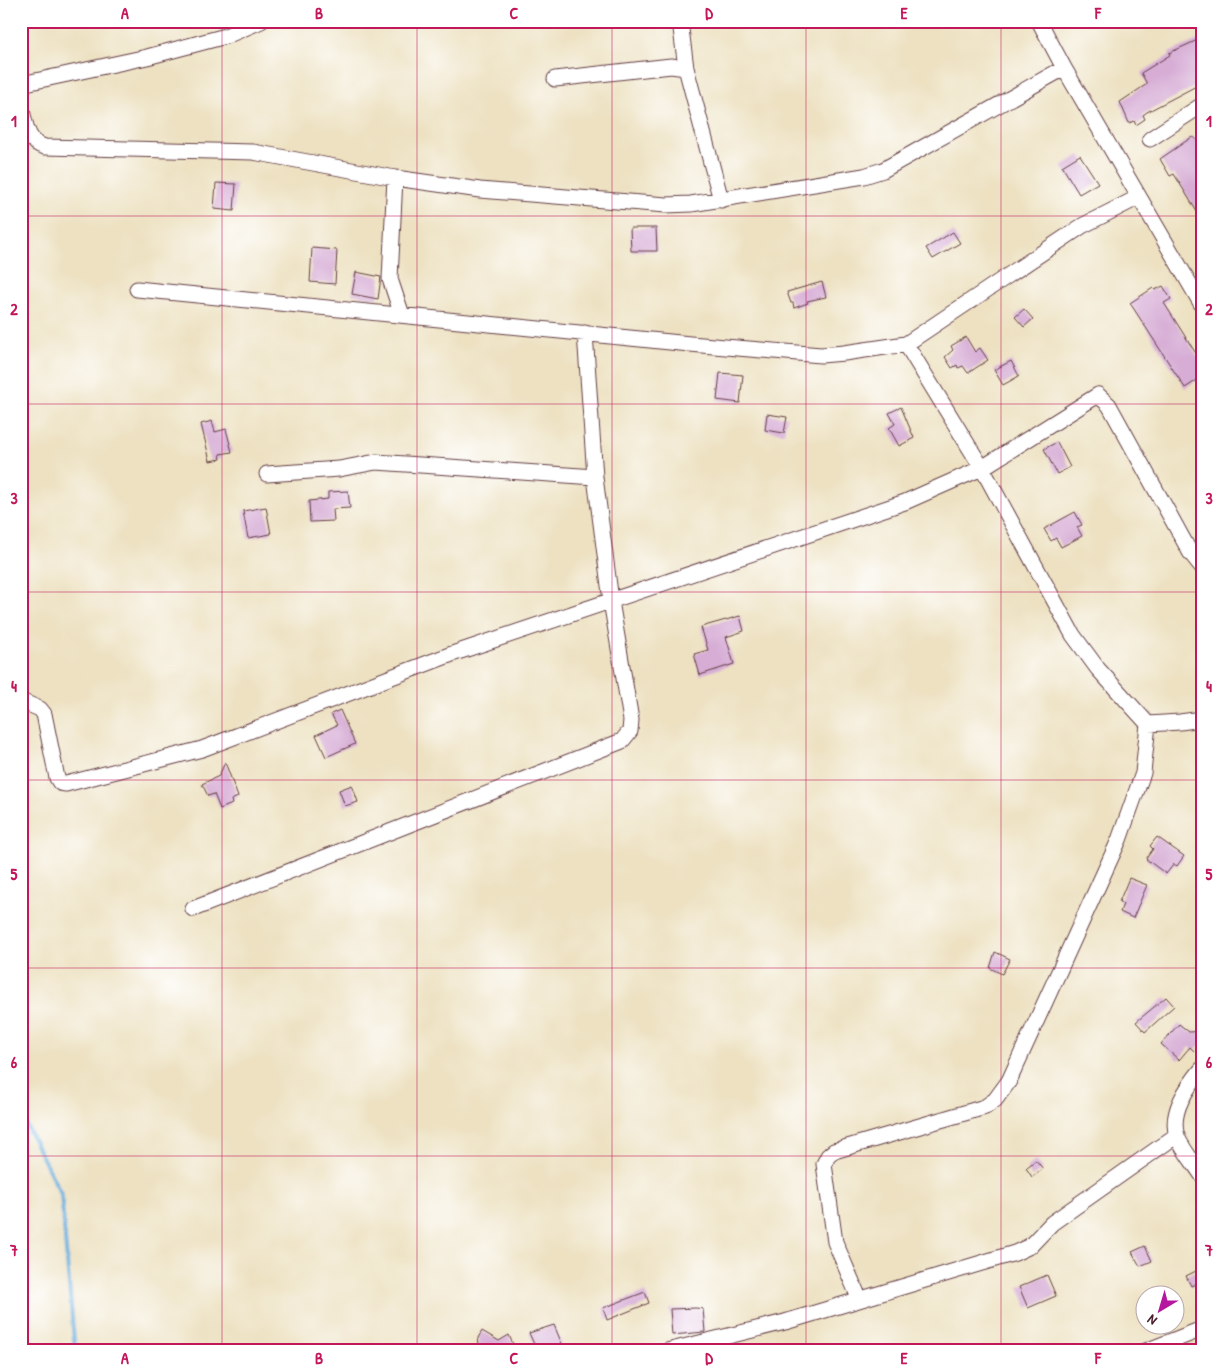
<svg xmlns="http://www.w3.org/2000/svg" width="1223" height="1372" viewBox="0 0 1223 1372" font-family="'Patrick Hand',sans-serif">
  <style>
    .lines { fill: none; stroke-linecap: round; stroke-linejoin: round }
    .stream { stroke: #66acdc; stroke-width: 4 }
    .building { fill: #d7add6 }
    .minor-casing { stroke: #623c42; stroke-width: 17 }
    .minor { stroke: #fff; stroke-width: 15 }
    .grid { fill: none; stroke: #c2185b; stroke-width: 1; stroke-opacity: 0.55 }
    .neatline { fill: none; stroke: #c2185b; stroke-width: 2 }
    .grid-label { font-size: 16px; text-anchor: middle; font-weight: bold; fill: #c2185b }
  </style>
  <rect width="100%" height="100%" fill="#fff"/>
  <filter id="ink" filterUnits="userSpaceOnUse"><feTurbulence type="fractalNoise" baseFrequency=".02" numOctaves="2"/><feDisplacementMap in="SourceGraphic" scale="10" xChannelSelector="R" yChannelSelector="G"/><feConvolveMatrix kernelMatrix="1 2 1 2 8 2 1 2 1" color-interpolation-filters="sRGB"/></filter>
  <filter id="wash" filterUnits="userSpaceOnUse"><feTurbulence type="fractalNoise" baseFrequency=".0096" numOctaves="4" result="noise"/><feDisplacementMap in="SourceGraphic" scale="20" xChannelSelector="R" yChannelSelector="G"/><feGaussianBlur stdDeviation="1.12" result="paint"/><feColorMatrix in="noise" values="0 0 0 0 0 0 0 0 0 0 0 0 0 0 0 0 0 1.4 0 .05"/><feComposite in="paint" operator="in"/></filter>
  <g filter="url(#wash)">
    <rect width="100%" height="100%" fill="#ede1c1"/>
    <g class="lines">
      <path class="stream" d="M21 1115 61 1194 75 1351"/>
    </g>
    <g id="blocks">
      <path class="building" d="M1202 38V83L1147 112 1143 115 1145 119 1136 125 1134 121 1129 123 1120 102 1147 84 1141 73 1170 55 1169 53Z
        M1192 137 1195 138 1202 148V220L1174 174 1170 176 1160 159Z
        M1080 155 1098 183 1079 194 1062 166Z
        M216 183 236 184 234 211 214 209Z
        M630 228H656L657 251H631Z
        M953 232 960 243 933 259 926 248Z
        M312 248 337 250 335 284 310 282Z
        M356 272 381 277 378 299 352 294Z
        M822 282 826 297 807 301 808 303 794 308 793 303H791L787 292Z
        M1163 286 1171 299 1164 303 1202 363V377L1185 388 1130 303 1153 288 1155 290Z
        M1024 309 1033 319 1024 327 1015 317Z
        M966 337 975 352 980 348 988 360 968 373 963 366 958 368 957 365 952 368 945 357 953 350 951 346Z
        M1011 361 1019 376 1003 385 994 370Z
        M720 373 743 375 740 403 717 400Z
        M901 407 914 438 899 446 889 428 895 424 889 413Z
        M767 414 787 417 784 433 765 430Z
        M212 421 215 432 226 429 232 452 220 454 221 459 210 461 201 424Z
        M1057 442 1070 467 1057 474 1044 449Z
        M348 491 350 508 333 509 334 521 310 522 309 501 328 499V492Z
        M266 507 271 534 248 538 243 511Z
        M1075 512 1082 525 1077 527 1082 536 1061 547 1056 538 1051 541 1044 529Z
        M740 616 744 631 726 637 734 664 700 675 694 654 708 650 701 627Z
        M340 710 355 744 326 757 316 735 337 725 331 714Z
        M225 762 238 797 231 800 232 804 220 809 214 794 208 796 202 784 219 776Z
        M352 785 358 802 345 806 339 790Z
        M1157 837 1184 856 1177 866 1174 864 1166 874 1146 859 1153 849 1150 846Z
        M1129 878 1147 885 1133 918 1120 912 1123 904 1119 902Z
        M995 952 1010 959 1002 974 990 968Z
        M1166 997 1174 1006 1145 1032 1136 1022Z
        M1179 1024 1189 1032 1202 1031V1043L1194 1051 1190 1047 1179 1060 1161 1044Z
        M1036 1160 1043 1169 1032 1177 1026 1168Z
        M1145 1246 1152 1261 1140 1266 1132 1252Z
        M1202 1268V1281L1191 1286 1186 1276Z
        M1047 1275 1056 1296 1028 1308 1019 1287Z
        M645 1292 649 1303 607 1320 603 1308Z
        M696 1308 703 1309 705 1332 672 1335 670 1309Z
        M554 1325 562 1344 547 1351H537L529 1333Z
        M482 1331 499 1341 509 1335 515 1349 519 1351H480L478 1338Z"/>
    </g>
  </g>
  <g filter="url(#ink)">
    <use href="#blocks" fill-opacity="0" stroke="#623c42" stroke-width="1"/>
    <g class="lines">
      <defs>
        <path id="minor" d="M680 21 686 68
          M1039 21 1064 68 1202 305
          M555 79 671 66 686 68 721 200
          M21 87 26 83 147 57 226 36 261 21
          M21 107C26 124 26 142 45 147L253 152 395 178 480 190 666 205 691 204 864 176 883 170 1064 68
          M1150 139 1202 105
          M395 178 390 279 402 315
          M137 289 690 344 821 355 844 353 906 344 1082 226 1139 197
          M267 474 339 469 376 462 595 477
          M21 701 40 709 44 714 57 778 60 783 66 784 202 749 452 654 905 502 982 468 1098 395 1109 405 1190 552 1202 567
          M1148 724 1180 722 1202 719
          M193 909 622 741 630 731 631 720 611 601 595 477 585 333
          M1202 1069C1188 1086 1169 1112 1177 1136 1182 1149 1194 1163 1202 1175
          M859 1298 835 1242 824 1164 828 1156 834 1151 985 1107 995 1100 1009 1081 1119 840 1143 773 1148 724 1098 669 1073 635 982 468 906 344
          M667 1351 785 1322 1015 1253 1030 1246 1052 1223 1177 1135
          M1146 1351 1202 1329"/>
      </defs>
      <use href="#minor" class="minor-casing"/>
      <use href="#minor" class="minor"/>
    </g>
  </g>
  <path class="grid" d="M222 21V1351M417 21V1351M612 21V1351M806 21V1351M1001 21V1351M21 216H1202M21 404H1202M21 592H1202M21 780H1202M21 968H1202M21 1156H1202"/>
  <rect width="1223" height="1372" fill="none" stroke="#fff" stroke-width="55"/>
  <g transform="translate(1160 1310) rotate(218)"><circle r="24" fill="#ffffff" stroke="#b7a5aa"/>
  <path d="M0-4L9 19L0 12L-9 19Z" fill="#b5179e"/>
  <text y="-8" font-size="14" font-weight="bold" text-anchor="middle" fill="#4a1f2b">N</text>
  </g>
  <rect x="28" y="28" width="1168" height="1316" class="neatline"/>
  <g class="grid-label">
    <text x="125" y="19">A</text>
    <text x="319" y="19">B</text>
    <text x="514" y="19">C</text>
    <text x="709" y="19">D</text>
    <text x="904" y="19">E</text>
    <text x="1098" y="19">F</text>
    <text x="14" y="127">1</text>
    <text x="1209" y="127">1</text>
    <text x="14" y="315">2</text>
    <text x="1209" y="315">2</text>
    <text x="14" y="504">3</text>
    <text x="1209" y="504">3</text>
    <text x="14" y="692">4</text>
    <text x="1209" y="692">4</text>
    <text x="14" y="880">5</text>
    <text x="1209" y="880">5</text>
    <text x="14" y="1068">6</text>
    <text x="1209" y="1068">6</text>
    <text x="14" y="1256">7</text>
    <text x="1209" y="1256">7</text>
    <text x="125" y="1364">A</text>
    <text x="319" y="1364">B</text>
    <text x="514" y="1364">C</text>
    <text x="709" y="1364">D</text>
    <text x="904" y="1364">E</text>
    <text x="1098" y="1364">F</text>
  </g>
</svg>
